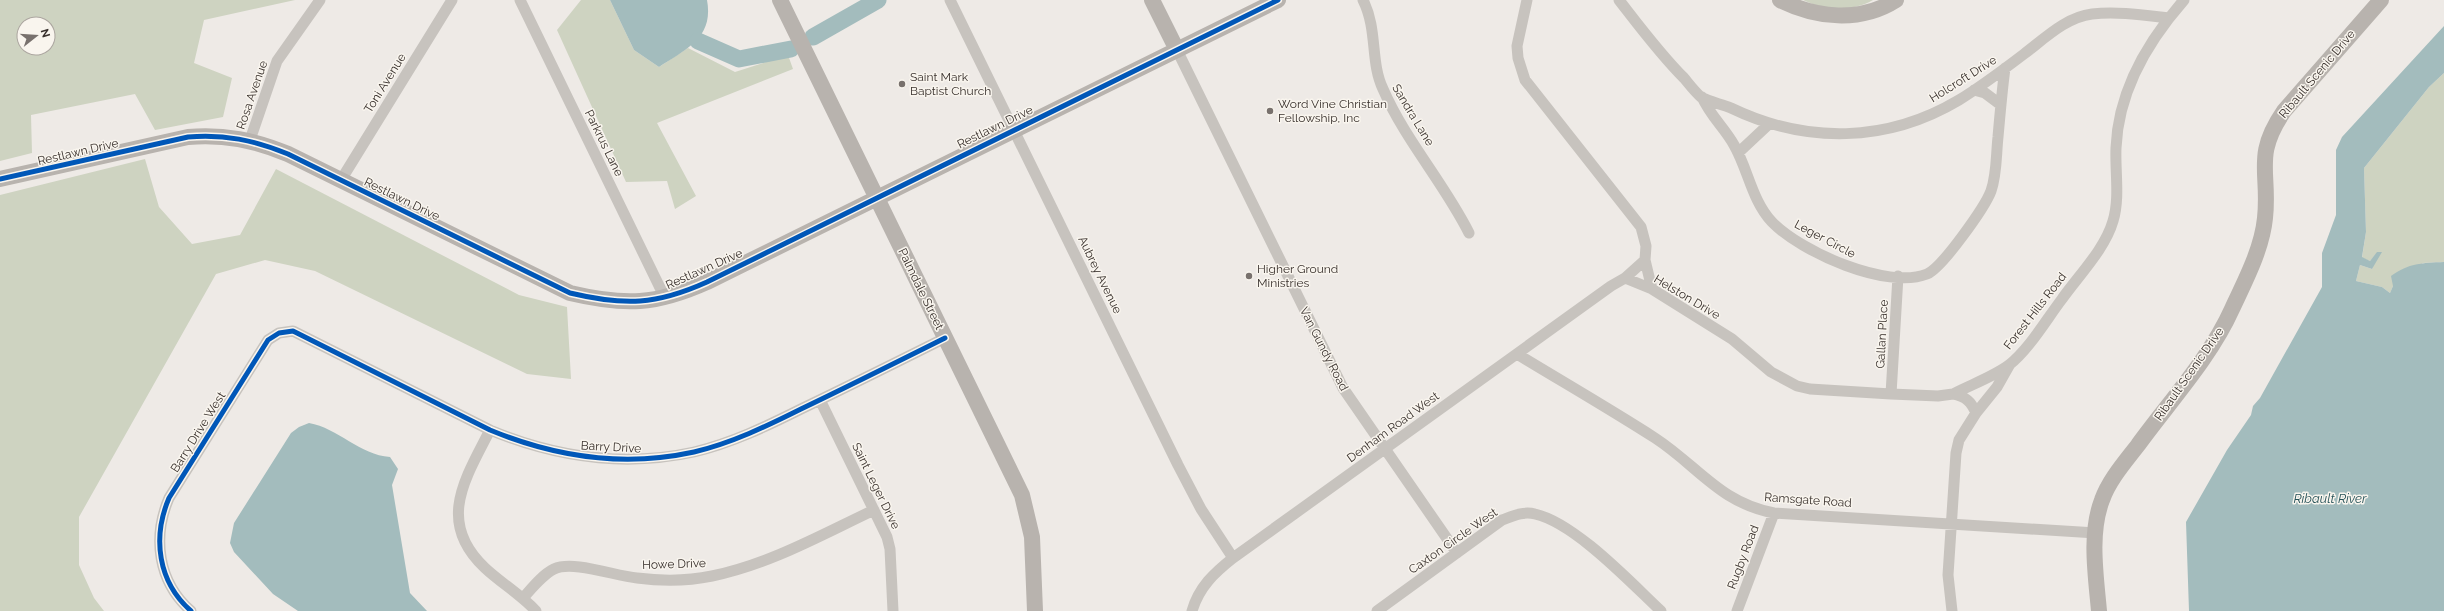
<svg xmlns="http://www.w3.org/2000/svg" width="2444" height="611" viewBox="0 0 2444 611" font-family="Raleway,sans-serif">
  <style>
    .green { fill: #ced3c1; fill-rule: evenodd }
    .water { fill: #a3bcbd }
    .lines { fill: none; stroke-linecap: round; stroke-linejoin: round }
    .river { stroke: #a3bcbd; stroke-width: 17 }
    .street { stroke: #c7c3be; stroke-width: 11 }
    .secondary { stroke: #b8b3ae; stroke-width: 16 }
    .cycleway-casing { stroke: #f9f5ee; stroke-width: 8 }
    .cycleway { stroke: #0057b8; stroke-width: 5 }
    .poi-dot { fill: #78716d; stroke: #f9f5ee; stroke-width: 1.5 }
    .labels { text-anchor: middle; dominant-baseline: central; stroke-width: 3; stroke-linejoin: round; paint-order: stroke }
    .street-label { font-size: 12px; fill: #38302c; stroke: #f9f5ee }
    .poi-label { font-size: 12px; fill: #38302c; stroke: #f9f5ee; text-anchor: start }
    .water-label { font-size: 13px; font-style: italic; fill: #255157; stroke: #f9f5ee }
  </style>
  <rect width="100%" height="100%" fill="#eeeae6"/>
  <path class="green" d="M0 0H295L204 20 194 63 232 78 223 117 155 130 135 94 31 115 32 153 0 161ZM24 24H48V48H24Z
    M581 0H610L634 50 659 67 688 48 735 72 788 55 793 69 657 123 696 196 675 209 667 181 626 182 557 30Z
    M1803 0H1873C1853 12 1823 10 1803 0Z
    M2444 73V262L2423 263 2393 286 2390 293 2382 287 2356 281 2360 265 2372 269 2377 253 2370 261 2362 258 2366 232 2364 168 2429 87Z
    M145 159 159 207 192 244 240 235 276 169 519 295 567 307 571 379 527 374 315 271 265 260 216 274 79 517V565L94 598 104 611H0V195Z"/>
  <path class="water" d="M610 0H707C714 38 686 49 659 67L634 50Z
    M2444 26V73L2429 87 2364 168 2366 232 2362 257 2370 261 2377 252H2382L2372 269 2360 265 2356 281 2382 287 2390 293 2393 286 2391 276C2409 263 2422 263 2444 262V611H2189L2186 522 2227 450 2251 415 2253 406 2260 398 2322 287V253L2336 215V150L2342 137Z
    M309 423C338 428 360 455 390 457L398 469 392 485 410 593 427 611H298L273 594 234 552 230 543 234 523 291 433 299 427Z"/>
  <g class="lines">
    <path class="river" d="M813 37 878 0
      M698 41 739 59 791 49"/>
    <path class="street" d="M520 0 665 298
      M950 0 1178 465 1201 509 1233 558
      M1363 0C1378 30 1370 62 1383 89 1405 140 1444 183 1469 233
      M1619 0C1640 27 1660 54 1684 78 1689 84 1695 92 1701 97 1709 102 1722 104 1731 108 1806 144 1887 143 1959 100 1982 86 2003 70 2024 54 2044 39 2066 17 2092 14 2116 11 2143 15 2168 18
      M1177 50 1343 388 1457 553
      M1974 90 1985 93 2001 105
      M1702 97C1711 117 1724 127 1734 145 1748 169 1752 201 1772 222 1801 252 1887 290 1927 274 1942 268 1985 207 1991 191 1997 174 1996 155 1998 137 2000 114 2002 91 2005 68
      M250 140 277 61 320 0
      M1738 153 1769 124
      M341 180 452 0
      M1645 260 1652 289
      M1625 278 1652 289 1732 339 1771 372 1797 386 1810 389 1891 394 1938 396 1953 394
      M1517 354C1563 382 1610 409 1655 438 1698 466 1720 503 1774 513L2096 533
      M1891 394 1898 276
      M820 400 887 537 890 549 893 611
      M1976 413 1997 387 2010 364
      M490 430C465 479 436 522 485 568 501 583 520 594 536 611
      M523 598C532 588 542 575 554 569 573 560 615 576 637 578 661 581 688 581 712 576 770 564 821 535 874 510
      M191 611C158 582 152 538 169 498L268 340 279 333 293 331 490 430C555 457 625 467 694 452 732 443 767 426 801 409 849 386 897 362 945 338
      M1192 611C1199 587 1214 573 1233 558L1611 286 1625 278 1645 260 1646 246 1641 227 1525 80 1518 58 1517 46 1527 0
      M1377 611 1502 520C1513 516 1523 511 1535 514 1575 523 1631 583 1661 611
      M1737 611 1774 513
      M1952 611 1948 575 1956 453 1959 440 1976 413C1971 401 1966 397 1953 394 1970 385 1993 377 2009 365 2030 348 2046 320 2062 299 2079 275 2105 249 2113 221 2120 198 2115 172 2116 148 2118 92 2148 41 2184 0"/>
    <path class="secondary" d="M780 0 1022 495 1032 537 1035 611
      M1152 0 1177 50
      M1780 0C1816 18 1860 23 1896 0
      M0 179 188 137C224 134 254 140 288 154L570 293C625 306 656 305 707 282L1278 0
      M2099 611C2096 576 2089 534 2102 500 2109 480 2125 462 2138 445 2170 401 2210 358 2232 309 2245 281 2262 249 2265 218 2270 172 2253 156 2284 111L2381 0"/>
    <defs>
      <path id="cycleway" d="M0 179 188 137C224 134 254 140 288 154L570 293C625 306 656 305 707 282L1278 0
        M191 611C158 582 152 538 169 498L268 340 279 333 293 331 490 430C555 457 625 467 694 452 732 443 767 426 801 409 849 386 897 362 945 338"/>
    </defs>
    <use href="#cycleway" class="cycleway-casing"/>
    <use href="#cycleway" class="cycleway"/>
  </g>
  <g class="poi-dot">
    <circle cx="902" cy="84" r="4"/>
    <circle cx="1270" cy="111" r="4"/>
    <circle cx="1249" cy="276" r="4"/>
  </g>
  <g class="labels">
    <g class="street-label">
      <text transform="translate(2317 74) rotate(-50)">Ribault Scenic Drive</text>
      <text transform="translate(1963 79) rotate(-32)">Holcroft Drive</text>
      <text transform="translate(385 83) rotate(-58)">Toni Avenue</text>
      <text transform="translate(252 95) rotate(-71)">Rosa Avenue</text>
      <text transform="translate(1413 115) rotate(59)">Sandra Lane</text>
      <text transform="translate(995 127) rotate(-26)">Restlawn Drive</text>
      <text transform="translate(604 143) rotate(64)">Parkrus Lane</text>
      <text transform="translate(78 152) rotate(-13)">Restlawn Drive</text>
      <text transform="translate(402 199) rotate(26)">Restlawn Drive</text>
      <text transform="translate(1825 239) rotate(28)">Leger Circle</text>
      <text transform="translate(704 269) rotate(-24)">Restlawn Drive</text>
      <text transform="translate(1100 275) rotate(64)">Aubrey Avenue</text>
      <text transform="translate(921 289) rotate(64)">Palmdale Street</text>
      <text transform="translate(1687 297) rotate(31)">Helston Drive</text>
      <text transform="translate(2035 311) rotate(-52)">Forest Hills Road</text>
      <text transform="translate(1882 334) rotate(-87)">Gallan Place</text>
      <text transform="translate(1324 349) rotate(63)">Van Gundy Road</text>
      <text transform="translate(2189 374) rotate(-55)">Ribault Scenic Drive</text>
      <text transform="translate(1393 427) rotate(-36)">Denham Road West</text>
      <text transform="translate(198 432) rotate(-58)">Barry Drive West</text>
      <text transform="translate(611 447) rotate(3)">Barry Drive</text>
      <text transform="translate(876 486) rotate(64)">Saint Leger Drive</text>
      <text transform="translate(1808 500) rotate(4)">Ramsgate Road</text>
      <text transform="translate(1453 541) rotate(-35)">Caxton Circle West</text>
      <text transform="translate(1743 557) rotate(-69)">Rugby Road</text>
      <text transform="translate(674 564) rotate(-2)">Howe Drive</text>
    </g>
    <g class="poi-label">
      <text x="910" y="77">Saint Mark<tspan x="910" dy="14">Baptist Church</tspan></text>
      <text x="1278" y="104">Word Vine Christian<tspan x="1278" dy="14">Fellowship, Inc</tspan></text>
      <text x="1257" y="269">Higher Ground<tspan x="1257" dy="14">Ministries</tspan></text>
    </g>
    <g class="water-label">
      <text x="2330" y="498">Ribault River</text>
    </g>
  </g>
  <g transform="translate(36 36) rotate(73)"><circle r="19" fill="#f9f5ee" stroke="#aca6a0"/>
  <path d="M0-3L7 15L0 10L-7 15Z" fill="#78716d"/>
  <text y="-6" font-size="11" font-weight="bold" text-anchor="middle" fill="#38302c">N</text>
  </g>
</svg>
